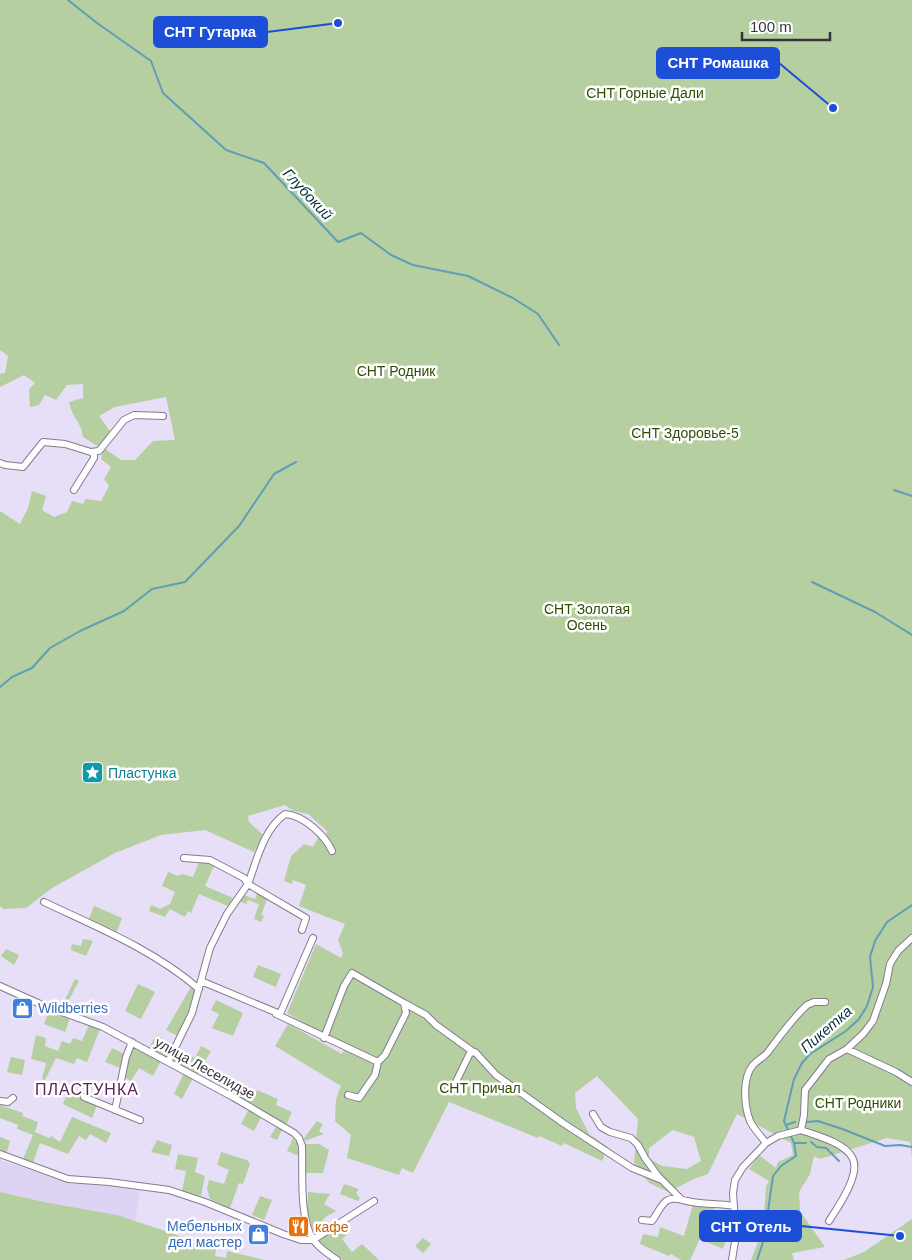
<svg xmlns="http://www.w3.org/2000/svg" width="912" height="1260" viewBox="0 0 912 1260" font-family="Helvetica,sans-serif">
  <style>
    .built { fill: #dfd3f3 }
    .green { fill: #b6cfa0; fill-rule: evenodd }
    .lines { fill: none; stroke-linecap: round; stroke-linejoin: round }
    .stream { stroke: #609db6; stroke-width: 2 }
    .minor-casing { stroke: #837b91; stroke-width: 8 }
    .minor { stroke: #fff; stroke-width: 6 }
    .labels { text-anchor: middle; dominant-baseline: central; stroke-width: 5; stroke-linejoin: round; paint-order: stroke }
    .park-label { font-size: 14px; fill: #304d02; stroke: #fff }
    .culture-label { font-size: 14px; fill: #0d838f; stroke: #fff; text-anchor: start }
    .shop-label { font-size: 14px; fill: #366cbe; stroke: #fff; text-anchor: start }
    .street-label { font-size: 14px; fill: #36323c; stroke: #fff }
    .food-label { font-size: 14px; fill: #c56008; stroke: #fff; text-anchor: start }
    .water-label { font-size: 15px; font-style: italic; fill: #05313e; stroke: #fff }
    .quarter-label { font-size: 16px; letter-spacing: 1px; fill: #5c2755; stroke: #fff }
    .leader { fill: none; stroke: #1d4ed8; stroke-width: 2 }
    .callout-dot { fill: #1d4ed8; stroke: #fff; stroke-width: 2 }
    .callout { fill: #1d4ed8; stroke: #1d4ed8; stroke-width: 2 }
    .callout-label { font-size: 15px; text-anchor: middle; font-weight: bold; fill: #fff }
  </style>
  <rect width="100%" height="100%" fill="#e7def7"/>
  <path class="built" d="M0 1160 72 1184 100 1183 141 1187 135 1221 117 1215 49 1203 0 1192Z"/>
  <path class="green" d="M0 0H912V1157L910 1142 887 1138 820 1159 814 1156 810 1174 799 1192 800 1211 825 1247 792 1253 794 1260H751L763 1229 766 1187 769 1181 749 1169 759 1155 776 1168 778 1162 793 1155 791 1143 737 1114 708 1174 694 1179 668 1192 649 1183 634 1163 638 1119 597 1076 575 1093 576 1108 589 1134 608 1147 602 1161 564 1143 562 1146 539 1136 538 1138 449 1102 413 1173 402 1168 399 1175 347 1158 351 1135 335 1121 336 1099 341 1086 275 1046 288 1024 342 1054 345 1048 287 1013 316 944 341 958 343 953 338 940 345 924 299 906 306 885 293 880 292 884 284 881 291 856 304 844 313 847 319 836 325 842 327 831 308 814 293 811 285 805 248 816 249 822 263 835 254 852 205 830 161 835 115 853 52 888 26 908 3 909 0 906V511L20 524 28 508 32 491 46 496 42 510 54 517 67 512 72 501 83 504 86 499 101 501 109 486 104 479 111 467 101 459 104 448 121 460H135L153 441 175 440 166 397 115 407 99 416 110 431 99 447 83 437C81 421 72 418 69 402L83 398V384L67 385 56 400 45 395 39 405 30 407 29 389 35 383 24 375 0 387V374L5 373 8 356 0 350ZM673 1130 694 1137 701 1161 687 1169 662 1166 649 1158V1148Z
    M204 861 214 866 205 886 233 898 228 906 199 894 191 913 188 911 185 917 170 909 165 917 149 911 151 905 160 909 170 904 175 892 162 886 168 872 178 876 182 874 193 877 199 862Z
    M258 891 268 897 261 915 264 916 261 922 254 919 259 904 248 900 246 904 239 901 243 895 255 899Z
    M94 906 122 918 116 934 88 921Z
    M83 939 93 941 86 956 71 950 72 944 81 946Z
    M6 949 19 955 14 965 1 956Z
    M258 965 281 974 276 987 253 977Z
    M75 979 79 981 63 1011 60 1010Z
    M138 984 155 992 141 1019 125 1011Z
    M192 985 197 989 189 1013 178 1036 166 1030Z
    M216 1000 243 1013 233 1036 212 1028 219 1014 211 1010Z
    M49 1011 70 1018 65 1032 44 1024Z
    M89 1025 100 1029 87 1062 77 1058 74 1064 56 1058 45 1080 42 1079 46 1063 31 1059 36 1035 46 1038 45 1046 58 1051 62 1041 70 1044 73 1038 82 1041Z
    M156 1035 174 1045 169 1054 165 1056 149 1048Z
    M133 1045 161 1061 153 1076 139 1068 131 1081 123 1076Z
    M201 1046 211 1051 197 1075 172 1061 178 1049 195 1058Z
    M112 1048 126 1055 122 1069 105 1062Z
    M11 1057 25 1060 22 1075 7 1072Z
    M184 1073 193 1078 182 1099 174 1094Z
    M246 1089 255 1094 257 1090 278 1099 276 1105 292 1112 286 1125 240 1098Z
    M68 1092 97 1105 92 1118 63 1104Z
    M0 1105 23 1113 22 1116 38 1122 35 1132 49 1138 51 1136 60 1142 72 1117 111 1133 106 1143 90 1134 86 1140 79 1136 68 1154 40 1143 33 1163 23 1159 33 1135 17 1129 18 1125 0 1118Z
    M249 1109 262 1116 254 1131 241 1124Z
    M317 1121 323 1124 319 1131 324 1134 305 1141 304 1138Z
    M277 1125 283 1128 277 1140 270 1137Z
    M0 1137 10 1141 6 1155 0 1152Z
    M293 1138 297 1143 299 1156 287 1151Z
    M157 1140 172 1145 169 1156 151 1152Z
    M306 1144H319L329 1150 323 1173H306Z
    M221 1152 247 1160 250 1164 243 1184 239 1183 230 1208 210 1199 207 1189 209 1180 224 1184 229 1170 217 1165Z
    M178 1154 198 1158 195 1172 205 1176 201 1196 182 1191 186 1171 175 1169Z
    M344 1184 359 1189 356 1193 360 1198 358 1201 340 1194Z
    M0 1192 49 1203 117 1215 189 1239 217 1243 215 1256 226 1258 227 1251 265 1260H0Z
    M308 1192 330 1194 324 1204 336 1211 324 1218 315 1235 307 1214Z
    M260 1196 272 1200 264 1220 252 1215Z
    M693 1204 714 1208 710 1235 726 1239 723 1249 700 1239 690 1260H681L671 1254 669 1256 640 1244 643 1234 658 1237 660 1227 684 1236Z
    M912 1219V1260H844L864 1252Z
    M343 1224 350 1232 342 1239 352 1252 362 1244 379 1260H343L318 1241Z
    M423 1238 431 1244 423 1253 415 1246Z"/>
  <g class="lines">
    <path class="stream" d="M68 0 97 23 151 61 163 93 226 150 264 163 338 242 361 233 391 255 413 265 468 276 513 298 538 314 559 345
      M894 490 912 496
      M812 582 875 612 912 635
      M0 687 12 677 32 668 50 648 80 631 124 611 152 589 185 582 239 526 274 474 296 462
      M807 1122 818 1121 845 1130 885 1146 900 1145 912 1147
      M786 1125 795 1122
      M811 1142 817 1147 826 1148 839 1161
      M794 1143H806
      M757 1260 764 1239 773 1176 781 1166 796 1156 794 1143 784 1121 794 1079 802 1063 810 1054 846 1031 859 1019 867 1006 873 987 870 957 875 941 887 922 912 905"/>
    <defs>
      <path id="minor" d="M91 452 99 451 124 420 134 415 163 416
        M0 463 5 465 23 467 43 442 65 444 91 452 94 454V458L74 490
        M184 858 210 860 244 878 248 884
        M248 884C257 860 263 830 285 814 303 815 325 835 332 851
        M44 902C97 927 154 950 199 989
        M201 981 280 1014 313 938
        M0 986 40 1004 103 1027 233 1097 294 1133 299 1138 302 1146C303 1172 299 1218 313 1239 318 1248 329 1254 337 1260
        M404 1003 426 1015 436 1025 472 1051
        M276 1014 378 1062 385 1055 406 1013 404 1003 352 973 344 986 324 1038
        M847 1049 863 1034 873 1021 886 984 890 964 898 951 912 938
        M168 1062 192 1013 210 948 227 914 248 884 306 918 302 930
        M452 1090 470 1053 475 1052 496 1075 563 1123 632 1168 662 1180
        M348 1095 359 1098 375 1075 378 1062
        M84 1097 140 1120
        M0 1101 8 1102 13 1098
        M115 1110 126 1057 132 1042
        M593 1114 601 1127 610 1132 631 1138 638 1145 645 1158 658 1176 682 1200
        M801 1130C817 1136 843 1142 852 1157 862 1173 838 1207 829 1221
        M766 1143C761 1136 753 1128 750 1121 744 1105 742 1078 753 1065 758 1060 764 1057 768 1052 780 1036 792 1019 807 1005L814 1002H825
        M0 1154 68 1179 109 1182 169 1190 205 1202 283 1234 301 1240H313L374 1201
        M642 1220 652 1221C657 1215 661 1203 668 1200 674 1197 682 1200 687 1201 703 1205 718 1203 734 1206
        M732 1260 736 1235 733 1193 735 1180 743 1167 766 1143 778 1136 801 1130 804 1115 805 1090 829 1059 847 1049 896 1072 912 1082"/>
    </defs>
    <use href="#minor" class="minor-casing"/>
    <use href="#minor" class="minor"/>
  </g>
  <defs>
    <symbol id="sight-square" viewBox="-11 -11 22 22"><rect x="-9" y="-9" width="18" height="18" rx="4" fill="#0f9aa8" stroke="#fff"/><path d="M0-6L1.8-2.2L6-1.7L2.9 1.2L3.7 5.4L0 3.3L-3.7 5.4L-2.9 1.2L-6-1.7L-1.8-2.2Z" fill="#fff"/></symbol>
    <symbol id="shop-square" viewBox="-11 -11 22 22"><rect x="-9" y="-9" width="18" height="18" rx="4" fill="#3f7fe0" stroke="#fff"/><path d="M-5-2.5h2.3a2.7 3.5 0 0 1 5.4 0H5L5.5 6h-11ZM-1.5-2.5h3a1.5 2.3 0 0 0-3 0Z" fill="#fff"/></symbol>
    <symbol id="restaurant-square" viewBox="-11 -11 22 22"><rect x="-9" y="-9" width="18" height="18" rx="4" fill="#e8710a" stroke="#fff"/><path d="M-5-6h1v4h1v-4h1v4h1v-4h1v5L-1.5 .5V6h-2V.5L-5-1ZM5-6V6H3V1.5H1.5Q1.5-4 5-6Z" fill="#fff"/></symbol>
  </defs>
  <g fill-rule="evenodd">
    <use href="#sight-square" x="80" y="760" width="25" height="25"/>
    <use href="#shop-square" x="10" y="996" width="25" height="25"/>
    <use href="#restaurant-square" x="286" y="1214" width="25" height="25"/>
    <use href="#shop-square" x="246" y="1222" width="25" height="25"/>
  </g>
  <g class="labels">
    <g class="park-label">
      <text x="645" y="93">СНТ Горные Дали</text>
      <text x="396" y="371">СНТ Родник</text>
      <text x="685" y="433">СНТ Здоровье-5</text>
      <text x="587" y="609">СНТ Золотая<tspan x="587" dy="16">Осень</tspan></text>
      <text x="480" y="1088">СНТ Причал</text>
      <text x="858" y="1103">СНТ Родники</text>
    </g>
    <g class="culture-label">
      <text x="108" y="773">Пластунка</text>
    </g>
    <g class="shop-label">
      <text x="38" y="1008">Wildberries</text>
      <text x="242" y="1226" text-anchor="end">Мебельных<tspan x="242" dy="16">дел мастер</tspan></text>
    </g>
    <g class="street-label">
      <text transform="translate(205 1068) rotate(29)">улица Леселидзе</text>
    </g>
    <g class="food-label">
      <text x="315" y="1227">кафе</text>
    </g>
    <g class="water-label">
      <text transform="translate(308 194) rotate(47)">Глубокий</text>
      <text transform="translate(826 1029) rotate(-41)">Пикетка</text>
    </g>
    <g class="quarter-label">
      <text x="87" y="1089">ПЛАСТУНКА</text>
    </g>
  </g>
  <path class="leader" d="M338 23L267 32M833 108L779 63M900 1236L801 1226"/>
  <g class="callout-dot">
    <circle cx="338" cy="23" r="5"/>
    <circle cx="833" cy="108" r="5"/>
    <circle cx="900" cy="1236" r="5"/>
  </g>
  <g class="callout">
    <rect x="154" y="17" width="113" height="30" rx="5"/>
    <rect x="657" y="48" width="122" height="30" rx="5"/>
    <rect x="700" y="1211" width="101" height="30" rx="5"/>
  </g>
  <g class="callout-label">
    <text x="210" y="37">СНТ Гутарка</text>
    <text x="718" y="68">СНТ Ромашка</text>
    <text x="751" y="1232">СНТ Отель</text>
  </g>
  <path d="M742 32v8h88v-8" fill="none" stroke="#36323c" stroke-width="2.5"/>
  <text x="750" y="32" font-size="15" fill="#36323c" stroke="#ffffff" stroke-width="4" paint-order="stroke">100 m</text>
</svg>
